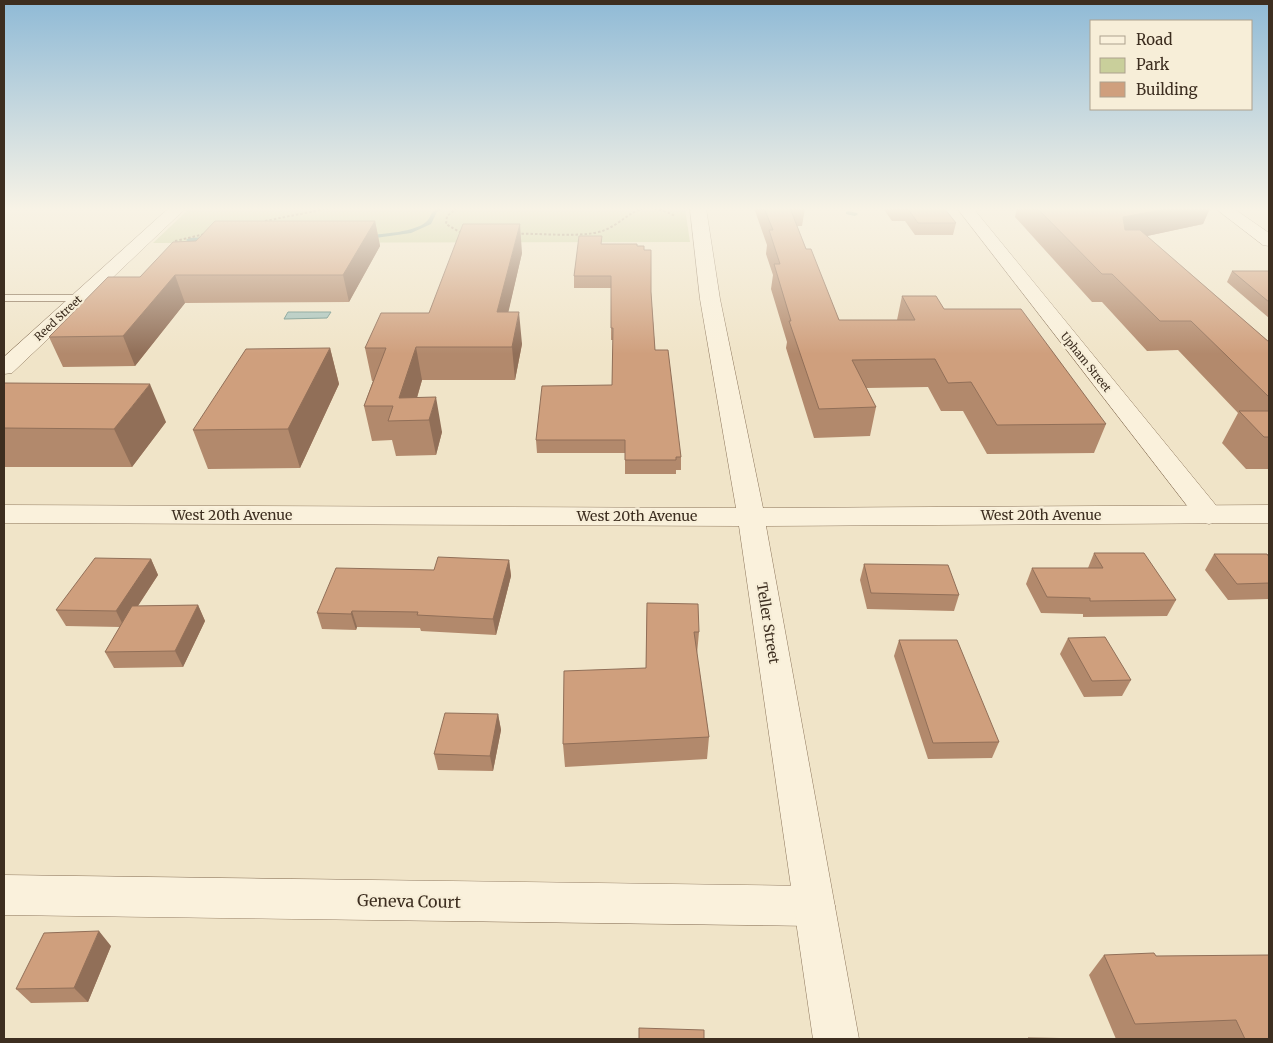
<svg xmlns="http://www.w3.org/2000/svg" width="1273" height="1043" viewBox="0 0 1273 1043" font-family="Merriweather,serif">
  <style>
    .green { fill: #c9cf9b }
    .water { fill: #a9c4bc; stroke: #6f938a }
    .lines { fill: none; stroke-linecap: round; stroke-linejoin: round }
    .stream { fill: #6f938a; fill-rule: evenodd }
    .service-casing { stroke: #8d765c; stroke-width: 2 }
    .minor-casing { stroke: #8d765c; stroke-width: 1 }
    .tertiary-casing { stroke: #8d765c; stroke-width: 1 }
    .path { stroke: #8d765c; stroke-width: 2; stroke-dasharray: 2.5 2; stroke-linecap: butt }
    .service { fill: #faf1dc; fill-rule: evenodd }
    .minor { fill: #faf1dc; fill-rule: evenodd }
    .tertiary { fill: #faf1dc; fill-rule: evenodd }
    .wall { fill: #b2896c }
    .shaded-wall { fill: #916f58 }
    .building { fill: #cf9f7d; stroke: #916f58 }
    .labels { text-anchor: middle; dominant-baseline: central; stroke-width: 4.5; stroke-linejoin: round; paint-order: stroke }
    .far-street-label { font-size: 11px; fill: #3d2e20; stroke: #f7eed8 }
    .street-label { font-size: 14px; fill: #3d2e20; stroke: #f7eed8 }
    .near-street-label { font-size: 16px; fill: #3d2e20; stroke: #f7eed8 }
  </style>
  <rect width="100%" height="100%" fill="#f0e4c8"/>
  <path class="green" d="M190 208H685L690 242 153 243Z"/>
  <path class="water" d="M288 312H331L327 318 284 319Z"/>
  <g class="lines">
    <path class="stream" d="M439 208H445L437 212 431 224 411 233 368 239 365 237 368 235C383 234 415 232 426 222 432 217 429 212 439 208Z
      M848 211 857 213 858 214 855 216 846 214V212Z
      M210 237 213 239 212 240 189 242 186 240 189 238Z"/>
    <defs>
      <path id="service" d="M4 295H79L84 298 79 301H4Z"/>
      <path id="minor" d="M169 208H186L12 373 4 374V357Z
        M957 208H973L1219 509 1223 515 1219 521 1209 524 1199 521Z
        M1215 208H1233L1269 233V246L1263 245Z
        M4 875 814 886 829 892 835 906 829 920 814 926 4 915Z"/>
      <path id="tertiary" d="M690 208H706L720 299 763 508 1269 505V523L766 526 859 1039H813L739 526 4 523V505L736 508 700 299Z"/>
    </defs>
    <use href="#service" class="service-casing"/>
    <use href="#minor" class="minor-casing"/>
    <use href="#tertiary" class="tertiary-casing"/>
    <path class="path" d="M457 208 447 216 446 224 463 234
      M265 221 330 208
      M517 234C542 233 569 237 594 233 627 228 632 193 675 216
      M175 241 205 234"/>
    <use href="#service" class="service"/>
    <use href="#minor" class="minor"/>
    <use href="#tertiary" class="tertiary"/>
  </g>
  <path class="wall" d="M754 208H805L802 226H797L806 249 839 320H897L902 296 944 309 1106 424 1094 453 987 454 963 411H941L928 387 866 388 876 407 870 436 814 438 786 348 787 342 771 289 773 275 766 254 767 245Z
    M883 208H944L956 223 953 235H915L905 221H892Z
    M1017 208H1210L1203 224 1147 236 1269 342V469H1246L1222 443 1238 413 1178 350 1147 351 1102 302H1092L1015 217Z
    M375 221 380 246 349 302 185 303 135 366 63 367 49 337 140 277 196 241Z
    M602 244 637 246 644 250 651 292 655 350 681 457V470H676V474H625V453H537L536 440 612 385 613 340H611V288H574V276Z
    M522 253 508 312 522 344 515 380H422L417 398 442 432 436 455 396 456 392 440 372 441 364 406 373 381H372L365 348 429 313Z
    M1232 271H1269V318L1227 282Z
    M330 348 339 384 300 468 208 469 193 430Z
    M4 383 166 422 132 467H4Z
    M1094 553 1176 600 1167 616 1083 617V614L1041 613 1026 584 1032 568H1088Z
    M1214 554 1269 557V599L1228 600 1205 570Z
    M151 559 158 575 138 606 198 605 205 621 183 667 114 668 105 652 120 627 66 626 56 610Z
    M509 560 511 576 496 635 421 631 420 628 357 627 356 630 322 629 317 613Z
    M864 564 959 595 954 611 867 609 860 580Z
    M647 603 699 632 697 654 709 737 707 759 565 767 563 744 646 668Z
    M1068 638 1131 680 1122 696 1084 697 1060 654Z
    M899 640 999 742 992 758 928 759 894 656Z
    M498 714 501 730 493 771 438 770 434 754Z
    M111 946 88 1002 31 1003 16 989Z
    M1104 955 1156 956 1269 1039H1116L1089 975Z"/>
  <path class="shaded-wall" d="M1171 208H1210L1203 224 1114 243 1123 217Z
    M375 221 380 246 349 302 343 275Z
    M520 224 522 253 501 344 497 312Z
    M175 275 185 303 135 366 123 336Z
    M519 312 522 344 515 380 512 347Z
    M416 347 422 380 410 421 399 398Z
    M330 348 339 384 300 468 288 429Z
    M150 384 166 422 132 467 114 429Z
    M436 397 442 432 436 455 429 420Z
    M151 559 158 575 124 627 116 611Z
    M509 560 511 576 496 635 493 619Z
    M198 605 205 621 183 667 175 651Z
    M352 611 357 627 356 630 351 614Z
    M498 714 501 730 493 771 490 756Z
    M99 931 111 946 88 1002 74 988Z"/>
  <path class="building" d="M764 208H790L806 249H811L839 320H915L902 296H936L944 309H1021L1106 424 997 425 971 382 948 383 935 359 852 360 876 407 819 409 789 321H791L774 264H780L769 230H773Z
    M894 208H944L956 223H918L908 209H894Z
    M1037 208H1171L1123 217 1125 230H1140L1269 342V397L1191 321H1160L1112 274H1102Z
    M215 221H375L343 275H175L123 336 49 337 108 277H140L173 242 196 241Z
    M463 224H520L497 312H519L512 347H416L399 398 436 397 429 420 388 421 393 406H364L386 348H365L381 313H429Z
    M579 236H602L601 244H637V246H644V250H651V292L655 350H668L681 457H676V460H625V440H536L542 386 612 385 613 328H611V276H574Z
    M1232 271H1269V302Z
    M330 348 288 429 193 430 246 349Z
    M4 383 150 384 114 429 4 428Z
    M1239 411H1269V437H1264Z
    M1094 553H1144L1176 600 1090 601V598L1047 597 1032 568H1103Z
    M1214 554H1267L1269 557V583L1237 584Z
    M438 557 509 560 493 619 417 615 418 612 352 611 351 614 317 613 336 568 434 570Z
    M95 558 151 559 116 611 56 610Z
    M864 564 948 565 959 595 871 593Z
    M647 603 698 604 699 632H694L709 737 563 744 564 671 646 668Z
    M198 605 175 651 105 652 132 606Z
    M1105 637 1131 680 1092 681 1068 638Z
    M899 640H957L999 742 933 743Z
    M445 713 498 714 490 756 434 754Z
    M99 931 74 988 16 989 44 933Z
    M1154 953 1156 956 1269 955V1039H1245L1236 1020 1135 1024 1104 955Z
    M639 1028 704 1030V1039H639Z
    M1028 1038 1092 1039H1028Z"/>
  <linearGradient id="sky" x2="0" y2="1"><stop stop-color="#8fbad6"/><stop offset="0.59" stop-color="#f8f3e6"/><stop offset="1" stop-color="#f8f3e6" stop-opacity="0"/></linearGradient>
  <rect width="1273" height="354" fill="url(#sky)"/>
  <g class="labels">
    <g class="far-street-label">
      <text transform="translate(58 318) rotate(-43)">Reed Street</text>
      <text transform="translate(1086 362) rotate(51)">Upham Street</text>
    </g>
    <g class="street-label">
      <text x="232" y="515">West 20th Avenue</text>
      <text x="1041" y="515">West 20th Avenue</text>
      <text x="637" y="516">West 20th Avenue</text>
      <text transform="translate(768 623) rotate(81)">Teller Street</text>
    </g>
    <g class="near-street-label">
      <text transform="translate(409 901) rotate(1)">Geneva Court</text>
    </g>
  </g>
  <rect width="1273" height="1043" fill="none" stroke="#3d2e20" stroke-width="10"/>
  <rect x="1090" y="20" width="162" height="90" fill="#f7eed8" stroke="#ada18e"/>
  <rect x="1100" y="36" width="25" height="8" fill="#faf1dc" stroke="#ada18e"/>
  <text x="1136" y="45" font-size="15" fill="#3d2e20">Road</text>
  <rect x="1100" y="58" width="25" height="15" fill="#c9cf9b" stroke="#ada18e"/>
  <text x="1136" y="70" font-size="15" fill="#3d2e20">Park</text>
  <rect x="1100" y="82" width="25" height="15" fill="#cf9f7d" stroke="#ada18e"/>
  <text x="1136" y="95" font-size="15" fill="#3d2e20">Building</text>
</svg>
